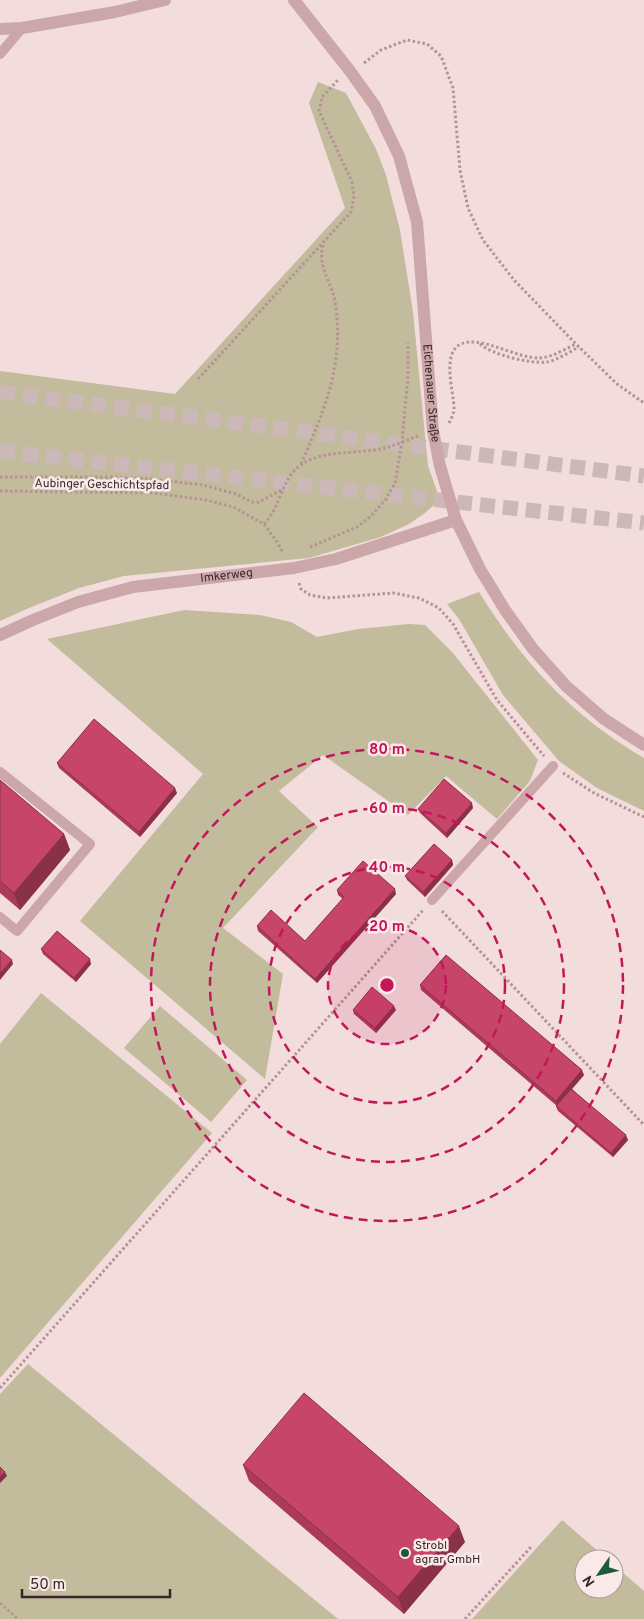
<svg xmlns="http://www.w3.org/2000/svg" width="644" height="1619" viewBox="0 0 644 1619" font-family="Overpass,sans-serif">
  <style>
    .green { fill: #c2bb9c }
    .lines { fill: none; stroke-linecap: round; stroke-linejoin: round }
    .motorway-tunnel { stroke: #cdb8b9; stroke-width: 15; stroke-dasharray: 15 8; stroke-linecap: butt }
    .path { stroke: #b69295; stroke-width: 3; stroke-dasharray: 2.5 2.5; stroke-linecap: butt }
    .service { stroke: #cba7a9; stroke-width: 10 }
    .minor { stroke: #cba7a9; stroke-width: 12 }
    .tertiary { stroke: #cba7a9; stroke-width: 12 }
    .wall { fill: #ab3b59 }
    .shaded-wall { fill: #8b3049 }
    .building { fill: #c74568; stroke: #8b3049 }
    .ring { fill: none; stroke: #c2185b; stroke-width: 2.5; stroke-dasharray: 9 6 }
    .poi-dot { fill: #1d593e; stroke: #fae9e8; stroke-width: 2 }
    .labels { text-anchor: middle; dominant-baseline: central; stroke-width: 5; stroke-linejoin: round; paint-order: stroke }
    .street-label { font-size: 12px; fill: #37282b; stroke: #fae9e8 }
    .poi-label { font-size: 12px; fill: #37282b; stroke: #fae9e8; text-anchor: start }
    .centre { fill: #c2185b; stroke: #fae9e8; stroke-width: 2.5 }
    .ring-label { font-size: 15px; text-anchor: middle; font-weight: bold; fill: #c2185b; stroke: #fae9e8; stroke-width: 5; stroke-linejoin: round; paint-order: stroke }
  </style>
  <rect width="100%" height="100%" fill="#f2dcdc"/>
  <path class="green" d="M318 82 346 93 376 149 386 175 400 230 413 312 428 466 437 491V502L425 513 409 524 381 537 309 558 124 576 79 588 29 608 0 621V371L175 394 345 208 309 103Z
    M479 592C523 663 572 716 644 758V811L597 788 559 761 503 695 459 619 447 604Z
    M184 610 260 615 291 622 317 637 358 629 409 624 425 625 452 652 538 760 530 781 497 819 446 776 408 815 323 755 279 791 318 827 223 928 283 974 265 1079 80 921 203 774 47 639Z
    M41 993 212 1133 0 1378V1044Z
    M160 1006 247 1080 211 1122 124 1048Z
    M28 1364 338 1619H0V1394Z
    M562 1520 607 1559H584V1589H614V1565L644 1591V1619H472Z"/>
  <g class="lines">
    <path class="motorway-tunnel" d="M0 392 644 476
      M0 451 644 523"/>
    <path class="path" d="M364 63 381 50 407 40 427 44 441 56 453 88 460 170 468 208 483 240 514 280 576 344 617 384 644 403
      M480 344C493 355 530 364 547 362 558 360 569 352 579 347
      M198 379 351 212 354 196 352 182 319 111 322 97 338 80
      M449 423C451 419 454 414 454 409 454 392 441 353 461 344 481 335 517 359 540 358 553 357 565 349 576 344
      M301 464C322 416 341 373 337 319 337 311 335 301 333 293 327 277 318 261 323 245
      M0 477H111L150 479 203 485 236 494 252 502H259L281 490
      M0 491 154 493 206 500 233 507 264 524 278 543 283 553
      M264 524C279 509 280 487 294 471 314 448 358 455 385 448 396 445 407 440 418 436
      M310 547 357 527 370 517 386 499 395 483 402 442 408 376V343
      M299 583 301 589 310 595 327 598 393 593 419 598 439 608 453 624 497 700 544 756
      M563 773 594 793 644 817
      M442 911 644 1125
      M0 1388 424 909
      M0 1603 18 1619
      M465 1619 531 1547"/>
    <path class="service" d="M0 54 22 28
      M0 772 90 844 17 931 0 917
      M432 900 553 766"/>
    <g class="minor">
      <path d="M0 29 22 28 115 12 165 0"/>
      <path id="s1" d="M0 635 33 620 78 602 133 587 294 568 336 559 456 520"/>
    </g>
    <path class="tertiary" id="s2" d="M294 0 350 71 375 106 399 156 417 222 433 431 440 466 456 520 480 569 505 610 533 649 566 686 604 719 644 745"/>
  </g>
  <path class="wall" d="M57 763 177 793 140 837 59 768Z
    M0 780 64 834 70 850 20 910 0 893Z
    M473 808 447 838 420 813 418 809Z
    M452 860 453 865 425 897 407 880 405 876Z
    M337 890 396 894 317 983 258 931 257 926 305 941 343 899 338 895Z
    M41 949 91 964 76 982 43 954Z
    M420 985 584 1075 572 1089 628 1140 613 1157 558 1111 556 1106H557L421 990Z
    M353 1010H396L376 1033 354 1014Z
    M243 1465 465 1542 404 1614 249 1481Z"/>
  <path class="shaded-wall" d="M175 788 177 793 140 837 139 832Z
    M472 803 473 808 447 838 446 833Z
    M64 834 70 850 20 910 14 893Z
    M452 860 453 865 425 897 423 892Z
    M395 889 396 894 317 983 315 979Z
    M90 959 91 964 76 982 74 978Z
    M12 960 13 964 0 980V973Z
    M394 1006 396 1010 376 1033 375 1028Z
    M582 1070 584 1075 557 1106 556 1101Z
    M626 1135 628 1140 613 1157 611 1153Z
    M5 1472 7 1476 0 1483V1477Z
    M459 1526 465 1542 404 1614 398 1597Z"/>
  <path class="building" d="M94 719 175 788 139 832 57 763Z
    M444 779 472 803 446 833 418 809Z
    M0 780 64 834 14 893 0 881Z
    M434 844 452 860 423 892 405 876Z
    M363 861 395 889 315 979 257 926 271 910 305 941 344 897 337 890Z
    M57 931 90 959 74 978 41 949Z
    M0 950 12 960 0 973Z
    M446 955 582 1070 556 1101 420 985Z
    M372 987 394 1006 375 1028 353 1010Z
    M571 1089 626 1135 611 1153 556 1106Z
    M304 1393 459 1526 398 1597 243 1465Z
    M0 1467 5 1472 0 1477Z"/>
  <circle cx="387" cy="985" r="59" fill="#c2185b" fill-opacity=".12"/>
  <g class="ring">
    <circle cx="387" cy="985" r="59"/>
    <circle cx="387" cy="985" r="118"/>
    <circle cx="387" cy="985" r="177"/>
    <circle cx="387" cy="985" r="236"/>
  </g>
  <circle class="poi-dot" cx="405" cy="1553" r="5"/>
  <g class="labels">
    <g class="street-label">
      <text stroke="none"><textPath href="#s2" startOffset="429">Eichenauer Straße</textPath></text>
      <text transform="translate(102 485) rotate(1)">Aubinger Geschichtspfad</text>
      <text stroke="none"><textPath href="#s1" startOffset="236">Imkerweg</textPath></text>
    </g>
    <g class="poi-label">
      <text x="415" y="1546">Strobl<tspan x="415" dy="14">agrar GmbH</tspan></text>
    </g>
  </g>
  <circle cx="387" cy="985" r="8" class="centre"/>
  <g class="ring-label">
    <text x="387" y="754">80 m</text>
    <text x="387" y="813">60 m</text>
    <text x="387" y="872">40 m</text>
    <text x="387" y="931">20 m</text>
  </g>
  <g transform="translate(599 1574) rotate(236)"><circle r="24" fill="#fae9e8" stroke="#ac9c9c"/>
  <path d="M0-4L9 19L0 12L-9 19Z" fill="#1d593e"/>
  <text y="-8" font-size="14" font-weight="bold" text-anchor="middle" fill="#37282b">N</text>
  </g>
  <path d="M22 1589v8h148v-8" fill="none" stroke="#37282b" stroke-width="2.5"/>
  <text x="30" y="1589" font-size="15" fill="#37282b" stroke="#fae9e8" stroke-width="4" paint-order="stroke">50 m</text>
</svg>
